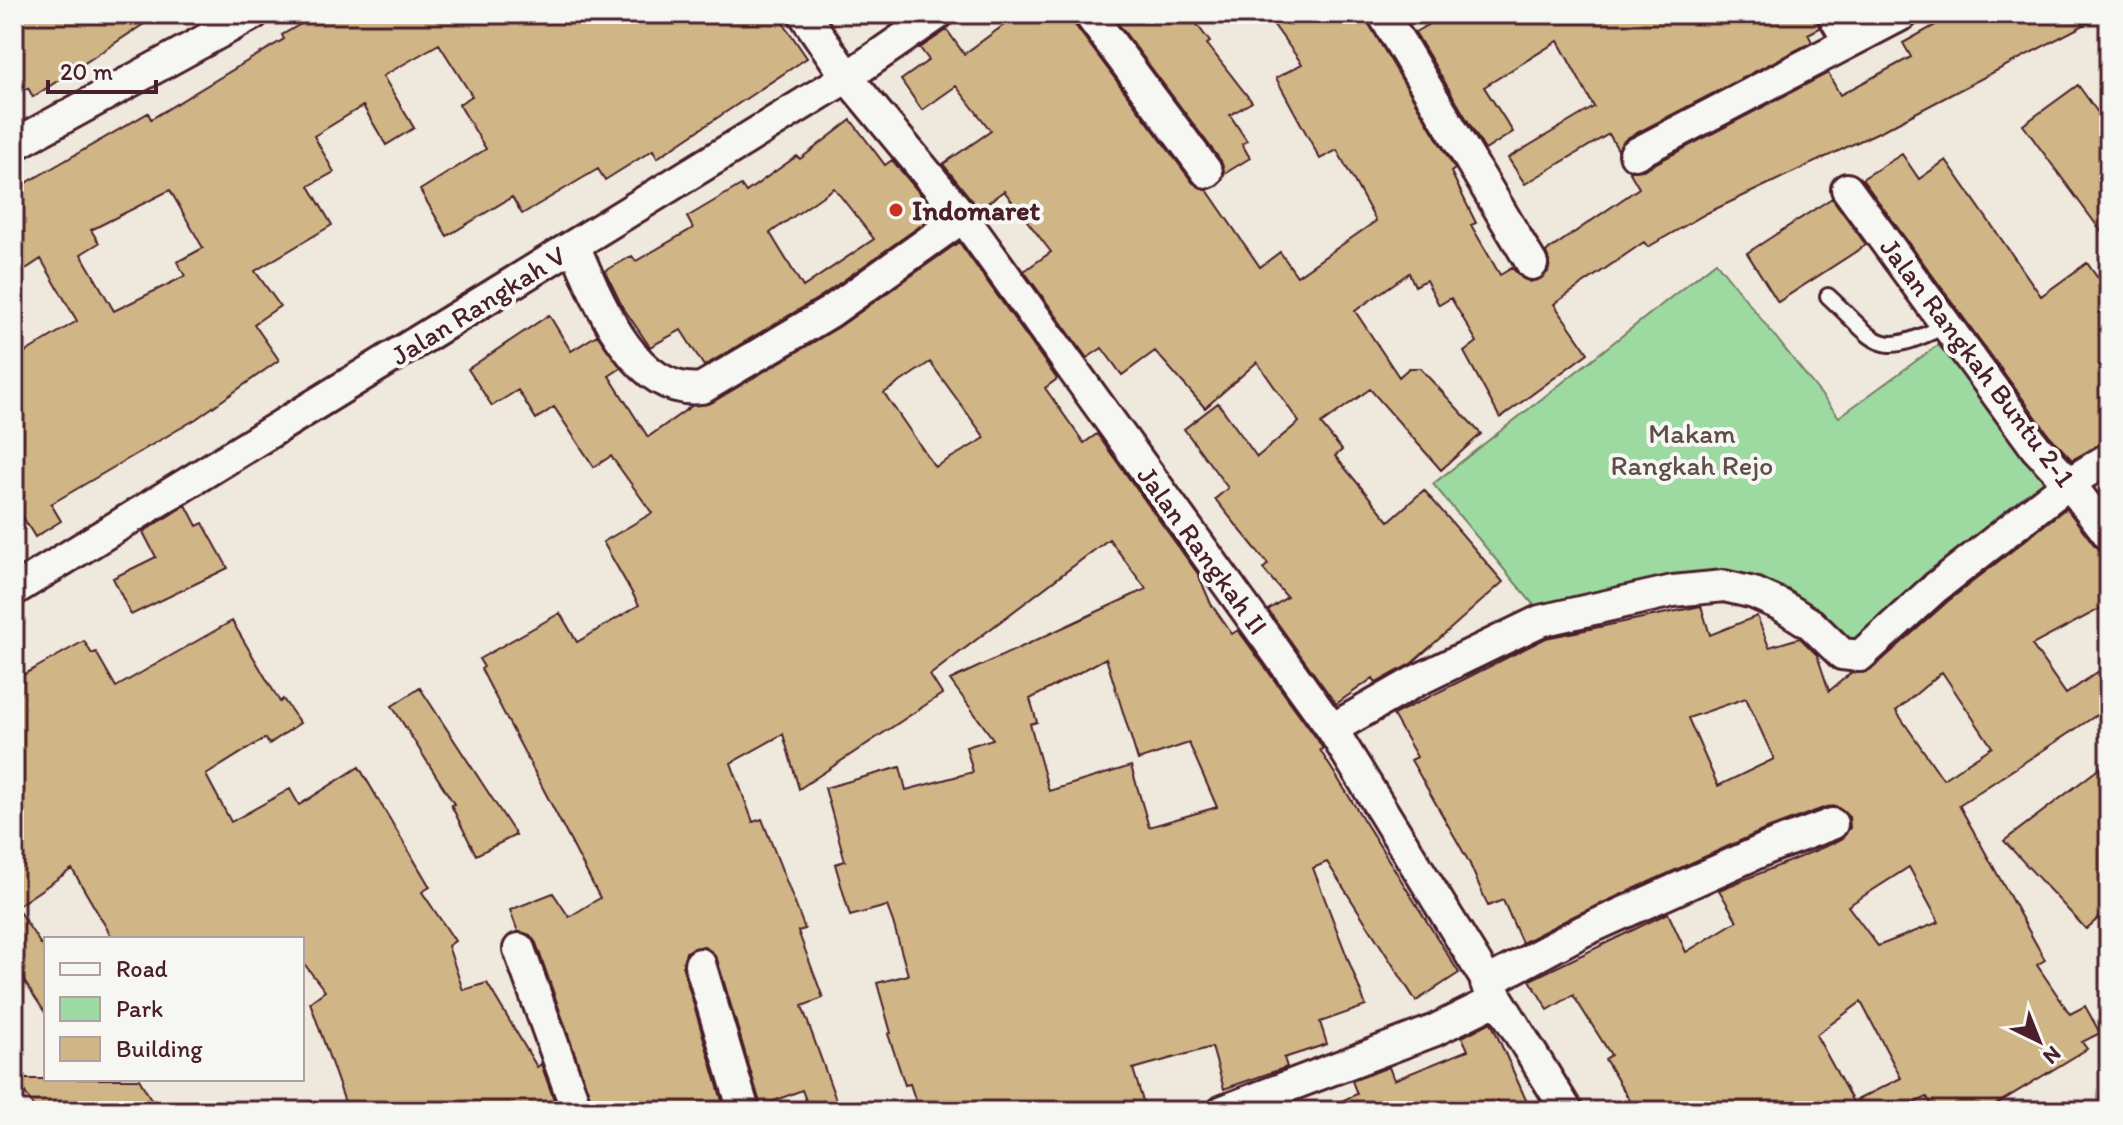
<svg xmlns="http://www.w3.org/2000/svg" width="2123" height="1125" viewBox="0 0 2123 1125" font-family="Itim,sans-serif">
  <style>
    .green { fill: #9ddaa1; stroke: #747c66; stroke-width: 2 }
    .building { fill: #d0b686; stroke: #4a1f2b; stroke-width: 2; fill-rule: evenodd }
    .lines { fill: none; stroke-linecap: round; stroke-linejoin: round }
    .service-casing { stroke: #4a1f2b; stroke-width: 20 }
    .minor-casing { stroke: #4a1f2b; stroke-width: 36 }
    .service { stroke: #f6f6f2; stroke-width: 14 }
    .minor { stroke: #f6f6f2; stroke-width: 30 }
    .poi-dot { fill: #c8321e; stroke: #f6f6f2; stroke-width: 3 }
    .labels { text-anchor: middle; dominant-baseline: central; stroke-width: 8; stroke-linejoin: round; paint-order: stroke }
    .poi-label { font-size: 28px; font-weight: bold; fill: #4a1f2b; stroke: #f6f6f2; text-anchor: start }
    .street-label { font-size: 28px; fill: #4a1f2b; stroke: #f6f6f2 }
    .park-label { font-size: 28px; fill: #5f4e48; stroke: #f6f6f2 }
  </style>
  <rect width="100%" height="100%" fill="#eee9dc"/>
  <filter id="ink" filterUnits="userSpaceOnUse"><feTurbulence type="fractalNoise" baseFrequency=".0125" numOctaves="2"/><feDisplacementMap in="SourceGraphic" scale="16" xChannelSelector="R" yChannelSelector="G"/><feConvolveMatrix kernelMatrix="1 2 1 2 8 2 1 2 1" color-interpolation-filters="sRGB"/></filter>
  <g filter="url(#ink)">
    <path class="green" d="M1716 262 1839 417 1938 345 2055 478 1851 643 1716 579 1614 589 1537 609 1433 484Z"/>
    <path class="building" d="M14 14H159L33 97 28 88 14 97Z
      M318 14H777L807 58 657 158 653 150 605 180 598 169 522 214 512 197 447 236 420 190 486 149 459 104 472 96 439 44 383 76 414 128 386 145 363 106 314 136 334 172 309 186 332 225 255 271 280 306 254 324 279 360 196 419 51 504 61 521 35 537 14 502V359L77 321 41 259 14 277V190L148 113 151 119 284 39 282 35ZM170 190 203 248 177 262 185 276 114 311 81 254 99 243 91 230Z
      M1019 14H1071L1075 25 1193 183 1207 190 1260 267 1280 252 1297 276 1376 221 1337 150 1320 159 1276 78 1302 64 1266 14H1363L1455 169 1451 172 1476 223 1471 225 1500 275 1512 268 1523 279 1531 282 1548 272 1550 263 1546 252 1639 188 1629 171 1643 170 1828 73 1840 95 1911 57 1903 43 1941 22 1936 14H2105L1883 130 1707 213 1648 247 1644 242 1554 304 1588 353 1500 418 1464 352 1477 342 1451 298 1439 305 1426 280 1415 286 1409 273 1355 311 1399 377 1409 368H1420L1481 434 1441 470 1370 389 1321 424 1342 450 1335 456 1389 521 1424 490 1503 582 1412 663 1376 683 1373 678 1336 704 1268 610 1287 597 1263 569 1268 564 1215 499 1228 488 1184 429 1218 403 1257 457 1299 422 1257 362 1205 408 1155 351 1122 375 1102 348 1087 358 1024 271 1051 252 1004 191 979 209 943 164 991 131 956 86 922 110 901 80 929 60 920 48 947 30 964 54Z
      M1111 14H1189L1210 42 1207 44 1252 102 1230 115 1247 141 1242 144 1250 158 1224 174 1221 161Z
      M1447 14H1815L1820 28 1808 34 1812 42 1627 138 1618 150 1609 134 1525 184 1508 158 1594 107 1558 41 1484 87 1513 132 1485 150 1415 32Z
      M2078 85 2109 128V242L2023 125Z
      M851 120 885 165 892 160 937 214 820 297 704 366 681 330 650 347 622 306 605 271 632 256 636 261 693 228 687 217 741 185 746 192 797 156 800 159ZM834 188 874 239 803 287 770 233Z
      M1902 154 1919 179 1946 160 2041 296 2087 263 2109 294V440L2072 460 2050 436 1862 179Z
      M1832 198 1866 245 1778 302 1747 253Z
      M959 242 1057 379 1045 388 1084 443 1097 434 1198 574 1211 604 1232 634 1238 630 1317 739 1323 749 1320 750 1459 973 1416 1001 1327 862 1313 868 1366 1006 1320 1022 1327 1044 1284 1058 1287 1067 1224 1089 1212 1047 1133 1069 1146 1111H919L910 1084 905 1085 888 1034 891 1033 877 983 908 975 893 922 887 906 850 916 835 864 845 861 825 788 900 767 906 790 973 772 966 747 993 739 950 680 1146 589 1109 539 930 675 942 694 799 789 783 734 731 763 753 822 762 819 805 929 798 931 823 998 802 1006 840 1111H810L802 1090 761 1106 717 959 703 946 686 952 683 968 725 1111H595L536 943 530 935 518 932 510 910 553 893 569 917 600 898 481 669 484 667 479 659 560 613 577 642 639 605 603 542 652 513 611 456 594 467 554 407 536 419 518 390 492 406 468 369 549 315 571 351 597 335 621 368 609 376 648 437 693 405 711 403 839 327ZM930 362 985 438 935 467 884 393ZM1106 658 1138 760 1189 743 1217 807 1149 827 1131 766 1049 791 1030 724 1037 722 1030 699Z
      M186 505 197 526 203 523 228 568 131 615 113 578 156 557 143 532Z
      M2066 508 2095 546 2109 553V604L2032 645 2066 694 2109 664V707L1959 805 2045 960 2037 965 2070 1014 2085 1006 2100 1033 2082 1042 2087 1049 1985 1111H1935L1927 1097 1898 1111H1636L1605 1059 1611 1055 1573 995 1548 1010 1530 980 1668 913 1686 952 1737 921 1719 890 1839 841 1850 828 1849 817 1836 806 1826 807 1764 830 1576 915 1522 943 1503 900 1488 906 1469 862 1411 760 1417 757 1393 715 1546 638 1701 606 1710 635 1757 616 1769 647 1800 638 1817 655 1829 691 1851 673 1872 669 1947 602ZM1942 672 1992 747 1943 779 1896 711ZM1746 698 1774 759 1718 786 1688 718ZM1909 867 1939 922 1878 946 1848 906ZM1861 1002 1901 1078 1853 1102 1816 1035Z
      M232 621 280 702 283 699 300 723 269 744 265 738 206 775 231 822 290 789 299 805 359 767 430 887 422 892 455 941 448 946 463 990 487 983 537 1067 541 1064 558 1111H348L310 1002 325 991 302 961V939H113L72 869 16 907 46 952V1014L14 966V680L84 641 92 654 96 652 116 687Z
      M420 688 516 835 476 855 451 805 454 804 392 706Z
      M2109 761V909L2086 929 2004 841Z
      M1491 1022 1531 1111H1320L1357 1094 1352 1081 1389 1067 1394 1080 1468 1050 1462 1037Z
      M17 1079H139L158 1111H36Z"/>
    <g class="lines">
      <defs>
        <path id="service" d="M1828 296C1882 346 1875 359 1947 325"/>
        <path id="minor" d="M804 14 847 77 963 217 1332 729 1567 1111
          M1089 14 1207 172
          M1383 14 1532 264
          M1833 14 1849 42
          M14 145 253 14
          M1635 154 1903 14
          M1847 189 2036 448 2069 483 2109 535
          M574 245C596 295 633 397 702 388L830 312 963 217
          M14 590 847 77 938 14
          M1332 729 1416 681 1540 621 1673 591 1724 586 1754 593 1781 605 1811 624 1842 654 1860 656 1935 588 2069 483 2109 458
          M519 949 577 1111
          M700 964 744 1111
          M1486 983 1583 931 1770 847 1832 824
          M1223 1111 1433 1031 1498 999"/>
      </defs>
      <use href="#service" class="service-casing"/>
      <use href="#minor" class="minor-casing"/>
      <use href="#service" class="service"/>
      <use href="#minor" class="minor"/>
    </g>
  </g>
  <circle class="poi-dot" cx="896" cy="210" r="8"/>
  <g class="labels">
    <g class="poi-label">
      <text x="912" y="210">Indomaret</text>
    </g>
    <g class="street-label">
      <text transform="translate(478 305) rotate(-32)">Jalan Rangkah V</text>
      <text transform="translate(1978 362) rotate(53)">Jalan Rangkah Buntu 2-1</text>
      <text transform="translate(1203 550) rotate(54)">Jalan Rangkah II</text>
    </g>
    <g class="park-label">
      <text x="1692" y="433">Makam<tspan x="1692" dy="32">Rangkah Rejo</tspan></text>
    </g>
  </g>
  <rect width="2123" height="1125" fill="none" stroke="#f6f6f2" stroke-width="48"/>
  <rect x="24" y="24" width="2075" height="1077" fill="none" stroke="#4a1f2b" stroke-width="3" filter="url(#ink)"/>
  <rect x="44" y="937" width="260" height="144" fill="#f6f6f2" stroke="#b1a0a2" stroke-width="2"/>
  <rect x="60" y="963" width="40" height="12" fill="#f6f6f2" stroke="#b1a0a2" stroke-width="2"/>
  <text x="116" y="977" font-size="24" fill="#4a1f2b">Road</text>
  <rect x="60" y="997" width="40" height="24" fill="#9ddaa1" stroke="#b1a0a2" stroke-width="2"/>
  <text x="116" y="1017" font-size="24" fill="#4a1f2b">Park</text>
  <rect x="60" y="1037" width="40" height="24" fill="#d0b686" stroke="#b1a0a2" stroke-width="2"/>
  <text x="116" y="1057" font-size="24" fill="#4a1f2b">Building</text>
  <g transform="translate(2039 1041) rotate(137)" stroke="#f6f6f2" stroke-width="6" paint-order="stroke">
  <path d="M0-6L14 30L0 20L-14 30Z" fill="#4a1f2b"/>
  <text y="-12" font-size="22" font-weight="bold" text-anchor="middle" fill="#4a1f2b">N</text>
  </g>
  <path d="M48 80v12h108v-12" fill="none" stroke="#4a1f2b" stroke-width="4"/>
  <text x="60" y="80" font-size="24" fill="#4a1f2b" stroke="#f6f6f2" stroke-width="6" paint-order="stroke">20 m</text>
</svg>
